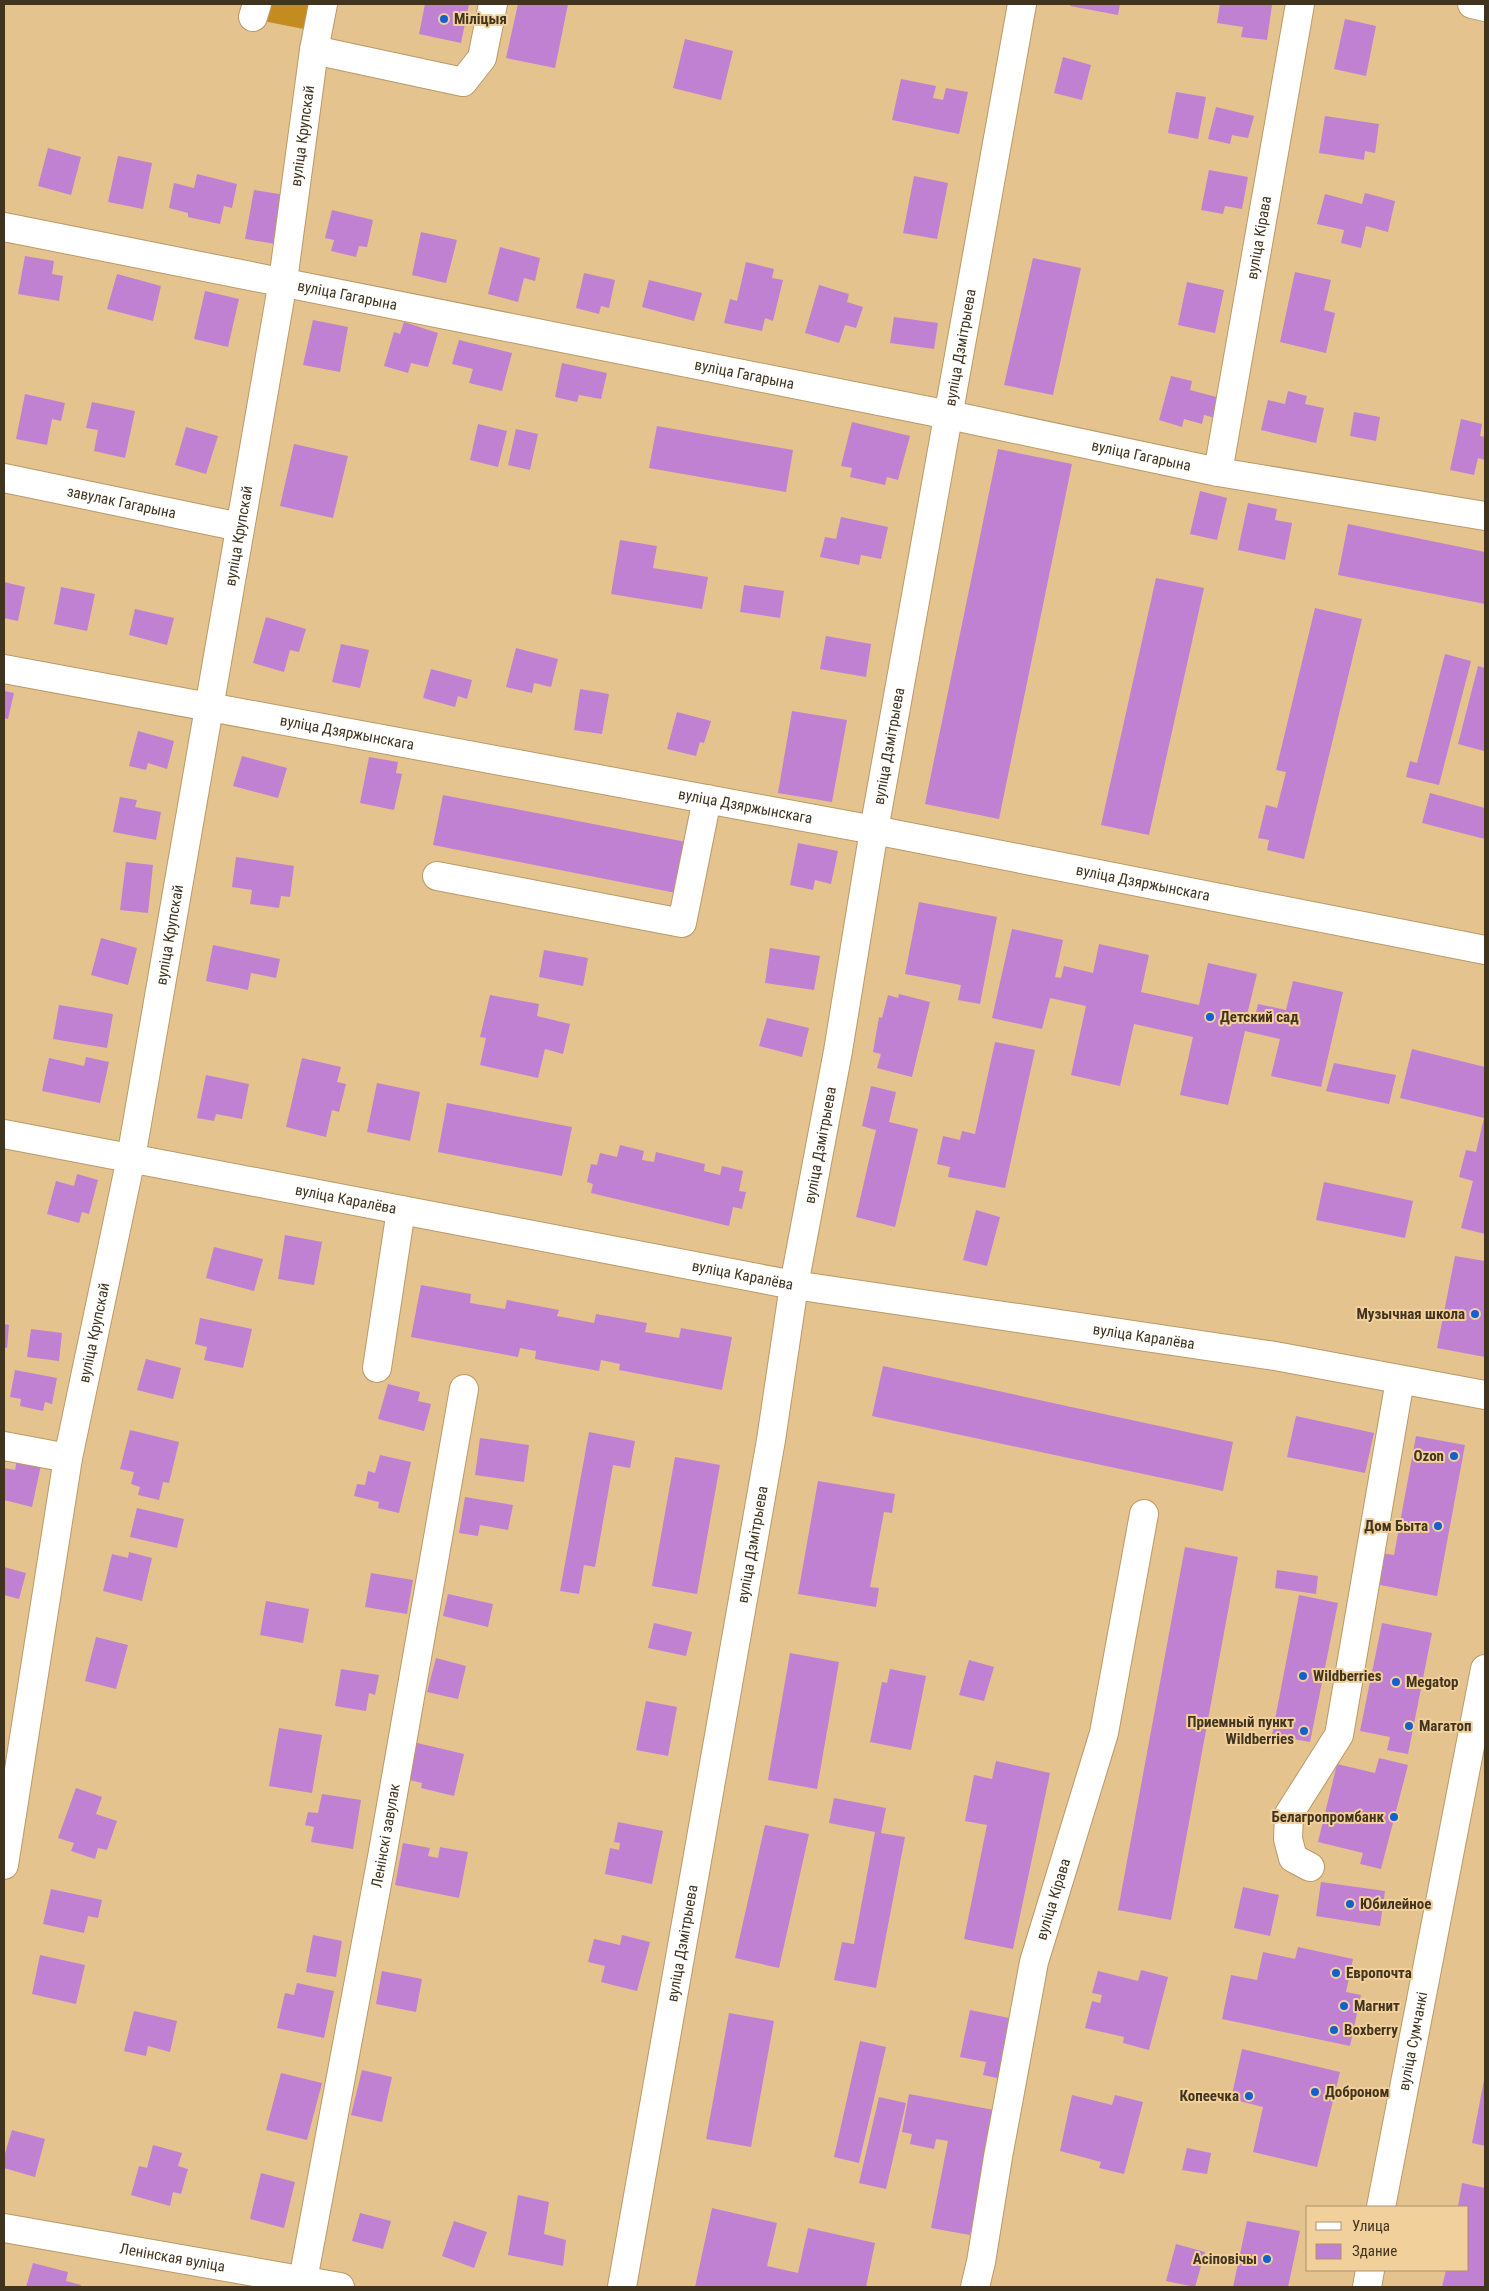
<svg xmlns="http://www.w3.org/2000/svg" width="1489" height="2291" viewBox="0 0 1489 2291" font-family="'Roboto Condensed',sans-serif">
  <style>
    .green { fill: #c48c1f }
    .building { fill: #c081d3 }
    .lines { fill: none; stroke-linecap: round; stroke-linejoin: round }
    .minor-casing { stroke: #ba9967; stroke-width: 30 }
    .minor { stroke: #fff; stroke-width: 28 }
    .poi-dot { fill: #1162cc; stroke: #f2d09c; stroke-width: 2 }
    .labels { text-anchor: middle; dominant-baseline: central; stroke-width: 4; stroke-linejoin: round; paint-order: stroke }
    .poi-label { font-size: 15px; font-weight: bold; fill: #41341f; stroke: #f2d09c; text-anchor: start }
    .street-label { font-size: 15px; fill: #41341f; stroke: #f2d09c }
  </style>
  <rect width="100%" height="100%" fill="#e5c38f"/>
  <path class="green" d="M268 4H311L304 29 263 21Z"/>
  <path class="building" d="M425 4H469L461 43 419 34Z
    M518 4H568L555 68 506 58Z
    M1071 4H1120L1118 15 1070 6Z
    M1220 4 1272 5 1267 40 1241 37 1243 27 1217 23Z
    M1345 19 1376 26 1366 76 1334 69Z
    M685 39 733 51 721 100 673 88Z
    M1063 57 1091 65 1082 100 1054 93Z
    M901 79 936 86 933 98 943 100 946 88 968 92 959 134 892 120Z
    M1176 92 1206 97 1198 139 1168 133Z
    M1216 107 1254 116 1248 138 1232 135 1230 144 1208 139Z
    M1325 116 1379 124 1375 153 1365 151 1364 160 1319 153Z
    M48 148 81 157 71 195 38 186Z
    M118 156 152 163 143 209 108 202Z
    M1209 170 1248 177 1242 209 1225 206 1223 214 1201 210Z
    M197 174 237 184 232 208 224 206 220 224 188 217V213L169 208 174 183 194 188Z
    M914 176 948 183 937 239 903 233Z
    M254 190 285 195 276 244 245 239Z
    M1365 193 1395 201 1388 232 1366 226 1361 248 1341 243 1344 230 1317 224 1325 194 1362 204Z
    M332 210 373 220 367 247 359 246 356 257 331 251 334 240 325 238Z
    M421 232 457 240 446 283 412 275Z
    M500 247 540 258 535 281 524 278 518 302 488 294Z
    M25 256 54 261 52 274 63 276 59 301 18 294Z
    M1033 258 1081 268 1053 395 1004 385Z
    M746 262 774 269 772 278 783 280 773 321 765 318 762 331 724 323 730 299 737 301Z
    M1295 272 1331 280 1324 310 1335 313 1326 353 1280 342Z
    M584 273 615 280 609 308 601 306 599 314 576 308Z
    M117 274 161 286 153 321 107 309Z
    M649 280 702 293 694 321 642 307Z
    M1187 282 1224 290 1215 333 1178 325Z
    M819 285 849 294 847 302 863 307 856 328 845 325 839 343 805 333Z
    M205 291 239 299 228 347 194 339Z
    M894 317 938 323 934 349 890 343Z
    M313 320 348 327 340 372 303 365Z
    M404 322 438 333 428 367 411 363 408 373 384 366 394 332 400 334Z
    M459 340 512 353 502 391 469 383 473 369 452 364Z
    M562 363 607 373 601 399 579 395 577 402 555 397Z
    M1171 376 1192 381 1190 390 1220 398 1215 418 1204 415 1202 424 1184 419 1182 427 1159 420Z
    M1288 391 1307 396 1305 404 1324 408 1316 443 1261 430 1268 400 1285 404Z
    M25 394 65 403 61 421 52 419 47 445 16 439Z
    M92 402 135 411 125 458 94 451 98 430 86 428Z
    M1354 412 1380 417 1376 441 1350 436Z
    M1461 419 1482 424 1480 436 1485 437V460L1478 458 1474 475 1450 470Z
    M852 422 910 436 898 480 887 477 885 485 850 477 852 468 841 466Z
    M478 424 507 431 498 467 470 460Z
    M657 426 793 450 786 492 649 468Z
    M186 427 218 436 206 474 175 465Z
    M516 429 538 434 530 470 508 465Z
    M294 444 348 456 333 518 280 506Z
    M998 449 1072 464 999 819 925 804Z
    M1200 491 1227 498 1217 540 1190 534Z
    M1248 503 1277 509 1275 520 1292 523 1285 560 1238 550Z
    M841 517 888 527 881 559 861 555 859 565 820 557 825 537 836 539Z
    M1348 524 1485 552V604L1338 575Z
    M620 540 657 546 653 568 708 577 702 609 611 594Z
    M1156 578 1204 588 1149 835 1101 825Z
    M4 582 25 587 18 621 4 618Z
    M744 585 784 591 780 618 740 612Z
    M61 587 95 594 87 631 54 624Z
    M1315 608 1362 619 1304 859 1267 850 1269 840 1258 838 1266 805 1277 808 1286 772 1276 770Z
    M135 609 174 618 167 645 129 635Z
    M266 617 306 629 299 652 290 650 284 672 253 663Z
    M826 636 871 644 866 677 820 669Z
    M341 644 369 650 360 688 332 682Z
    M516 648 558 659 551 687 534 683 532 693 506 687Z
    M1445 654 1471 661 1439 785 1406 777 1410 761 1417 763Z
    M1478 666 1485 668 1484 751 1458 744Z
    M431 669 472 680 467 699 458 696 455 707 423 698Z
    M580 689 609 694 602 734 574 730Z
    M4 691 14 693 8 719 4 718Z
    M792 711 847 720 832 802 778 793Z
    M677 712 711 721 704 743 700 742 696 756 667 749Z
    M138 731 174 741 167 769 148 763 146 770 129 766Z
    M242 756 287 768 278 798 233 786Z
    M369 757 398 762 396 773 402 774 394 810 360 803Z
    M1430 793 1485 808V839L1422 823Z
    M443 795 686 842 676 893 433 845Z
    M120 797 137 800 135 807 161 812 156 840 113 832Z
    M798 843 838 851 831 884 815 880 813 890 790 885Z
    M236 857 294 866 290 897 281 896 279 908 250 904 252 890 232 887Z
    M126 862 153 865 148 913 120 910Z
    M919 902 997 917 980 1004 958 1000 961 985 905 974Z
    M1012 929 1063 940 1055 977 1061 978 1064 966 1093 973 1099 944 1149 955 1141 992 1199 1005 1208 963 1257 974 1247 1015 1255 1017 1258 1004 1286 1010 1293 981 1343 992 1321 1087 1271 1076 1280 1039 1245 1031 1228 1105 1180 1095 1193 1037 1134 1024 1120 1086 1071 1075 1086 1006 1050 998 1042 1029 992 1018Z
    M101 938 137 948 128 985 91 975Z
    M213 945 280 959 276 978 251 973 248 990 206 981Z
    M770 948 820 956 814 990 765 983Z
    M544 950 588 958 583 986 539 977Z
    M899 994 930 1002 912 1077 877 1068 881 1054 873 1052 879 1017 882 1018 888 995 898 998Z
    M490 995 539 1004 537 1016 570 1024 563 1054 545 1049 538 1078 480 1065 486 1038 480 1037Z
    M59 1005 113 1014 107 1048 53 1039Z
    M767 1018 809 1028 802 1057 759 1046Z
    M995 1042 1035 1050 1005 1188 948 1177 950 1167 937 1164 943 1136 960 1140 962 1131 975 1134Z
    M1412 1049 1485 1067V1234L1461 1228 1473 1181 1459 1177 1466 1150 1476 1152 1484 1118 1400 1098Z
    M86 1057 109 1062 100 1103 42 1091 49 1058 84 1066Z
    M302 1058 341 1067 337 1082 346 1084 339 1112 332 1110 326 1137 286 1127Z
    M1334 1063 1396 1075 1389 1104 1326 1091Z
    M206 1075 249 1084 242 1119 216 1114 214 1121 197 1118Z
    M377 1083 420 1092 410 1141 367 1132Z
    M871 1086 896 1092 889 1122 918 1129 895 1227 856 1217 876 1130 862 1126Z
    M447 1103 572 1127 562 1176 438 1152Z
    M620 1145 644 1151 642 1160 654 1162 656 1152 705 1164 704 1171 720 1175 722 1166 743 1171 739 1191 746 1192 742 1209 733 1207 729 1226 591 1193 593 1184 587 1182 591 1164 597 1165 600 1153 617 1157Z
    M77 1174 98 1180 89 1214 82 1212 79 1223 47 1214 56 1181 74 1186Z
    M1324 1182 1413 1201 1405 1238 1316 1220Z
    M976 1210 1000 1217 987 1266 963 1260Z
    M285 1235 322 1242 314 1285 278 1279Z
    M214 1247 263 1259 254 1291 206 1278Z
    M1455 1256 1485 1261V1357L1437 1348Z
    M421 1285 471 1294 470 1303 505 1309 507 1300 559 1310 557 1316 594 1323 596 1314 647 1323 645 1332 679 1338 681 1328 732 1337 722 1390 619 1370 620 1364 601 1360 599 1371 535 1359 536 1351 520 1348 518 1357 411 1337Z
    M200 1318 252 1329 243 1368 204 1360 207 1347 195 1344Z
    M4 1324 9 1325 7 1348 4 1347Z
    M31 1329 62 1333 59 1361 27 1357Z
    M146 1359 181 1368 173 1399 137 1390Z
    M883 1366 1233 1442 1223 1491 872 1416Z
    M15 1370 57 1378 52 1404 45 1402 43 1411 20 1406 21 1399 10 1397Z
    M388 1384 420 1392 418 1401 431 1404 424 1431 378 1419Z
    M1296 1416 1374 1433 1365 1473 1287 1457Z
    M130 1430 179 1442 169 1483 163 1482 159 1500 138 1495 140 1487 131 1484 134 1472 120 1469Z
    M589 1432 635 1441 630 1468 613 1465 595 1567 584 1565 579 1594 560 1591Z
    M1416 1436 1465 1445 1437 1596 1375 1584 1381 1553 1394 1555Z
    M480 1438 529 1445 524 1482 475 1475Z
    M380 1455 411 1462 399 1513 378 1508 379 1502 354 1496 357 1484 365 1485 368 1471 375 1473Z
    M675 1457 720 1465 697 1594 652 1586Z
    M17 1459 41 1465 32 1507 4 1500V1468L15 1470Z
    M818 1481 895 1494 892 1513 884 1512 870 1587 879 1588 876 1607 798 1594Z
    M465 1497 513 1505 508 1530 480 1525 478 1536 459 1533Z
    M137 1508 184 1519 177 1548 130 1537Z
    M1185 1547 1238 1557 1171 1920 1118 1910Z
    M129 1552 152 1558 142 1601 103 1591 112 1554 128 1558Z
    M4 1567 26 1573 19 1599 4 1595Z
    M1277 1570 1318 1576 1316 1594 1275 1588Z
    M371 1573 413 1580 407 1614 365 1607Z
    M448 1594 493 1604 488 1627 443 1616Z
    M1299 1595 1338 1603 1310 1742 1272 1735Z
    M266 1601 309 1609 303 1643 260 1635Z
    M654 1623 692 1632 686 1656 648 1648Z
    M1382 1623 1432 1633 1408 1754 1387 1750 1390 1737 1360 1731Z
    M96 1637 128 1645 116 1689 85 1681Z
    M790 1653 839 1662 817 1789 768 1780Z
    M436 1658 466 1666 458 1699 427 1692Z
    M969 1660 994 1667 984 1701 959 1695Z
    M341 1669 379 1675 375 1695 369 1693 366 1711 335 1706Z
    M890 1669 926 1676 911 1750 870 1742 882 1682 887 1683Z
    M646 1701 677 1707 668 1756 636 1750Z
    M279 1728 322 1735 312 1793 269 1786Z
    M413 1742 464 1754 454 1796 421 1788 422 1783 405 1779Z
    M1379 1758 1408 1765 1381 1869 1360 1864 1363 1853 1318 1842 1337 1764 1375 1773Z
    M996 1761 1050 1773 1013 1949 964 1939 987 1825 965 1821 974 1775 992 1779Z
    M76 1788 102 1797 96 1814 117 1821 107 1850 98 1848 95 1859 71 1851 74 1843 58 1838Z
    M322 1794 361 1800 353 1849 311 1842 314 1827 305 1825 308 1812 318 1813Z
    M834 1798 886 1808 881 1833 905 1837 876 1988 834 1980 842 1942 854 1944 875 1832 829 1823Z
    M618 1822 663 1831 652 1884 605 1874 610 1848 619 1850 620 1843 614 1842Z
    M765 1825 809 1834 779 1968 735 1958Z
    M403 1843 430 1848 428 1856 438 1858 440 1847 468 1852 459 1898 395 1885Z
    M1321 1882 1385 1891 1380 1926 1316 1916Z
    M1243 1887 1279 1895 1270 1936 1234 1928Z
    M51 1889 102 1900 98 1918 88 1916 84 1933 43 1924Z
    M313 1935 342 1941 336 1977 306 1972Z
    M622 1935 650 1942 637 1991 601 1982 605 1966 588 1962 594 1939 620 1945Z
    M1298 1947 1353 1959 1346 1992 1361 1995 1350 2046 1222 2019 1231 1975 1257 1980 1263 1952 1295 1959Z
    M40 1955 85 1965 76 2004 32 1994Z
    M1141 1970 1168 1977 1149 2050 1123 2043 1124 2037 1085 2028 1092 2001 1100 2003 1102 1995 1092 1993 1098 1971 1138 1981Z
    M382 1971 422 1979 416 2012 376 2004Z
    M297 1983 334 1991 324 2038 277 2028 285 1993 294 1995Z
    M970 2010 1014 2019 1002 2079 983 2075 986 2062 960 2057Z
    M134 2011 177 2021 170 2052 148 2046 146 2056 124 2051Z
    M729 2013 774 2021 751 2147 706 2139Z
    M860 2041 886 2047 859 2163 834 2157Z
    M1242 2049 1340 2072 1317 2167 1253 2152 1263 2107 1231 2099Z
    M362 2070 392 2077 382 2122 351 2115Z
    M281 2073 322 2083 307 2140 266 2130Z
    M1484 2080H1485V2146L1472 2143Z
    M909 2094 994 2110 970 2235 931 2228 948 2141 936 2139 934 2149 910 2144 912 2134 902 2132Z
    M1072 2095 1112 2105 1115 2095 1143 2102 1124 2174 1099 2168 1101 2162 1060 2151Z
    M879 2097 906 2103 886 2189 859 2183Z
    M12 2130 45 2139 35 2177 4 2168V2157Z
    M153 2145 182 2153 178 2166 188 2169 181 2194 173 2192 170 2206 131 2195 139 2166 147 2168Z
    M1187 2148 1211 2153 1207 2174 1182 2170Z
    M261 2173 295 2182 284 2228 250 2219Z
    M1462 2183 1485 2188V2287H1442L1446 2270H1468V2207H1458Z
    M518 2195 549 2202 544 2234 566 2240 563 2266 508 2255Z
    M712 2208 777 2223 767 2266 798 2273 808 2228 875 2243 866 2287H695Z
    M360 2213 391 2221 383 2249 352 2241Z
    M454 2221 487 2232 474 2268 442 2256Z
    M1247 2221 1300 2231 1288 2287H1233Z
    M1176 2244 1205 2252 1195 2287 1166 2281Z
    M33 2263 68 2272 66 2281 81 2285 80 2287H26Z"/>
  <g class="lines">
    <defs>
      <g id="minor">
        <path d="M1472 4 1485 7"/>
        <path d="M253 17 257 4"/>
        <path d="M314 50 463 82 482 58 493 4"/>
        <path id="s1" d="M4 227 949 415 1218 472 1485 516"/>
        <path id="s2" d="M1218 472 1300 4"/>
        <path id="s3" d="M4 478 240 527"/>
        <path id="s4" d="M4 669 874 830 1485 950"/>
        <path d="M437 876 682 923 707 799"/>
        <path id="s5" d="M4 1134 794 1285 1275 1356 1485 1395"/>
        <path d="M377 1368 401 1210"/>
        <path d="M4 1446 68 1458"/>
        <path id="s6" d="M4 1865 68 1458 131 1158 283 281 314 50 323 4"/>
        <path d="M1310 1867 1293 1858 1288 1839 1289 1814 1339 1735 1400 1380"/>
        <path id="s7" d="M1381 2207 1485 1669"/>
        <path id="s8" d="M4 2228 340 2287"/>
        <path id="s9" d="M303 2280 382 1857 464 1389"/>
        <path id="s10" d="M622 2287 771 1440 794 1285 838 1051 874 830 1022 4"/>
        <path id="s11" d="M975 2287 981 2262 998 2157 1034 1962 1104 1733 1144 1514"/>
        <path d="M1367 2287 1370 2270"/>
      </g>
    </defs>
    <use href="#minor" class="minor-casing"/>
    <use href="#minor" class="minor"/>
  </g>
  <g class="poi-dot">
    <circle cx="444" cy="19" r="5"/>
    <circle cx="1210" cy="1017" r="5"/>
    <circle cx="1475" cy="1314" r="5"/>
    <circle cx="1454" cy="1456" r="5"/>
    <circle cx="1438" cy="1526" r="5"/>
    <circle cx="1303" cy="1676" r="5"/>
    <circle cx="1396" cy="1682" r="5"/>
    <circle cx="1409" cy="1726" r="5"/>
    <circle cx="1304" cy="1731" r="5"/>
    <circle cx="1394" cy="1817" r="5"/>
    <circle cx="1350" cy="1904" r="5"/>
    <circle cx="1336" cy="1973" r="5"/>
    <circle cx="1344" cy="2006" r="5"/>
    <circle cx="1334" cy="2030" r="5"/>
    <circle cx="1315" cy="2092" r="5"/>
    <circle cx="1249" cy="2096" r="5"/>
    <circle cx="1267" cy="2259" r="5"/>
  </g>
  <g class="labels">
    <g class="poi-label">
      <text x="454" y="19">Міліцыя</text>
      <text x="1220" y="1017">Детский сад</text>
      <text x="1465" y="1314" text-anchor="end">Музычная школа</text>
      <text x="1444" y="1456" text-anchor="end">Ozon</text>
      <text x="1428" y="1526" text-anchor="end">Дом Быта</text>
      <text x="1313" y="1676">Wildberries</text>
      <text x="1406" y="1682">Megatop</text>
      <text x="1294" y="1722" text-anchor="end">Приемный пункт<tspan x="1294" dy="17">Wildberries</tspan></text>
      <text x="1419" y="1726">Магатоп</text>
      <text x="1384" y="1817" text-anchor="end">Белагропромбанк</text>
      <text x="1360" y="1904">Юбилейное</text>
      <text x="1346" y="1973">Европочта</text>
      <text x="1354" y="2006">Магнит</text>
      <text x="1344" y="2030">Boxberry</text>
      <text x="1325" y="2092">Доброном</text>
      <text x="1239" y="2096" text-anchor="end">Копеечка</text>
      <text x="1257" y="2259" text-anchor="end">Асіповічы</text>
    </g>
    <g class="street-label">
      <text stroke="none"><textPath href="#s6" startOffset="1755">вуліца Крупскай</textPath></text>
      <text stroke="none"><textPath href="#s2" startOffset="238">вуліца Кірава</textPath></text>
      <text stroke="none"><textPath href="#s1" startOffset="350">вуліца Гагарына</textPath></text>
      <text stroke="none"><textPath href="#s10" startOffset="1969">вуліца Дзмітрыева</textPath></text>
      <text stroke="none"><textPath href="#s1" startOffset="755">вуліца Гагарына</textPath></text>
      <text stroke="none"><textPath href="#s1" startOffset="1160">вуліца Гагарына</textPath></text>
      <text stroke="none"><textPath href="#s3" startOffset="120">завулак Гагарына</textPath></text>
      <text stroke="none"><textPath href="#s6" startOffset="1350">вуліца Крупскай</textPath></text>
      <text stroke="none"><textPath href="#s4" startOffset="349">вуліца Дзяржынскага</textPath></text>
      <text stroke="none"><textPath href="#s10" startOffset="1564">вуліца Дзмітрыева</textPath></text>
      <text stroke="none"><textPath href="#s4" startOffset="754">вуліца Дзяржынскага</textPath></text>
      <text stroke="none"><textPath href="#s4" startOffset="1159">вуліца Дзяржынскага</textPath></text>
      <text stroke="none"><textPath href="#s6" startOffset="945">вуліца Крупскай</textPath></text>
      <text stroke="none"><textPath href="#s10" startOffset="1159">вуліца Дзмітрыева</textPath></text>
      <text stroke="none"><textPath href="#s5" startOffset="348">вуліца Каралёва</textPath></text>
      <text stroke="none"><textPath href="#s5" startOffset="752">вуліца Каралёва</textPath></text>
      <text stroke="none"><textPath href="#s6" startOffset="540">вуліца Крупскай</textPath></text>
      <text stroke="none"><textPath href="#s5" startOffset="1158">вуліца Каралёва</textPath></text>
      <text stroke="none"><textPath href="#s10" startOffset="754">вуліца Дзмітрыева</textPath></text>
      <text stroke="none"><textPath href="#s9" startOffset="452">Ленінскі завулак</textPath></text>
      <text stroke="none"><textPath href="#s11" startOffset="396">вуліца Кірава</textPath></text>
      <text stroke="none"><textPath href="#s10" startOffset="349">вуліца Дзмітрыева</textPath></text>
      <text stroke="none"><textPath href="#s7" startOffset="169">вуліца Сумчанкі</textPath></text>
      <text stroke="none"><textPath href="#s8" startOffset="171">Ленінская вуліца</textPath></text>
    </g>
  </g>
  <rect width="1489" height="2291" fill="none" stroke="#41341f" stroke-width="10"/>
  <rect x="1306" y="2206" width="162" height="65" fill="#f2d09c" stroke="#ab926a"/>
  <rect x="1316" y="2222" width="25" height="8" fill="#ffffff" stroke="#ab926a"/>
  <text x="1352" y="2231" font-size="15" fill="#41341f">Улица</text>
  <rect x="1316" y="2244" width="25" height="15" fill="#c081d3" stroke="#ab926a"/>
  <text x="1352" y="2256" font-size="15" fill="#41341f">Здание</text>
</svg>
